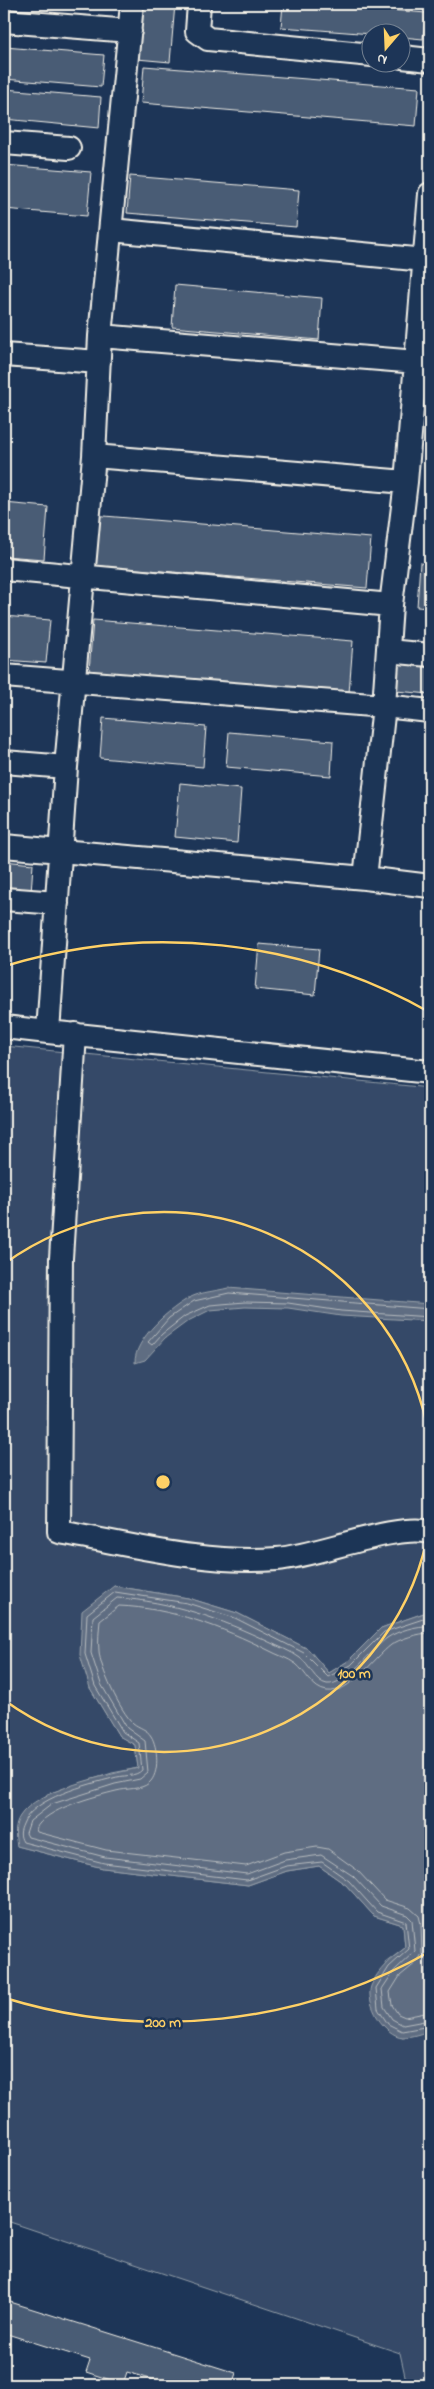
<svg xmlns="http://www.w3.org/2000/svg" width="434" height="2389" viewBox="0 0 434 2389" font-family="'Indie Flower',sans-serif">
  <style>
    .green { fill: #354a67; stroke: #949ea8 }
    .water { fill: #5e6d82; stroke: #9aa2ab }
    .lines { fill: none; stroke-linecap: round; stroke-linejoin: round }
    .shore { stroke: #b8bcbf; stroke-width: 1 }
    .building { fill: #485b74; stroke: #f4f1e8 }
    .minor-casing { stroke: #f4f1e8; stroke-width: 26 }
    .minor { stroke: #1d3557; stroke-width: 22 }
    .ring { fill: none; stroke: #ffd166; stroke-width: 2.5 }
    .centre { fill: #ffd166; stroke: #1d3557; stroke-width: 2.5 }
    .ring-label { font-size: 15px; text-anchor: middle; font-weight: bold; fill: #ffd166; stroke: #1d3557; stroke-width: 5; stroke-linejoin: round; paint-order: stroke }
  </style>
  <rect width="100%" height="100%" fill="#1d3557"/>
  <filter id="ink" filterUnits="userSpaceOnUse"><feTurbulence type="fractalNoise" baseFrequency=".02" numOctaves="2"/><feDisplacementMap in="SourceGraphic" scale="10" xChannelSelector="R" yChannelSelector="G"/><feConvolveMatrix kernelMatrix="1 2 1 2 8 2 1 2 1" color-interpolation-filters="sRGB"/></filter>
  <g filter="url(#ink)">
    <path class="green" d="M4 1046 430 1088V1615L424 1613 381 1628 348 1661 329 1673 308 1649 237 1613 188 1598 114 1586 90 1688 119 1736 135 1745 138 1768 112 1773 47 1794 17 1846 103 1868 248 1885 287 1871 319 1866 346 1885 374 1916 403 1925 405 1948 385 1963 402 2037 430 2031V2385H407L400 2353 4 2220Z"/>
    <path class="water" d="M228 1288 430 1304V1321L341 1316 288 1308 245 1307 210 1310 188 1321 165 1338 145 1360 135 1363C134 1339 170 1308 191 1297 201 1292 217 1291 228 1288Z
      M114 1586 188 1598 237 1613 308 1649 329 1673 348 1661 381 1628 424 1613 430 1615V2031C422 2033 412 2037 403 2037 384 2036 365 2003 371 1986 378 1969 391 1959 405 1948L403 1925 374 1916 346 1885 319 1866 287 1871 248 1885 103 1868 17 1846C15 1835 14 1825 20 1816 37 1789 108 1775 138 1768L135 1745 119 1736 90 1688 80 1655 82 1611Z"/>
    <g class="lines">
      <path class="shore" d="M430 1309 229 1293 194 1301 169 1318 148 1342 152 1345 162 1334 185 1316 210 1305 245 1302 288 1303 341 1311 430 1317
        M430 1620 423 1619 384 1632 351 1665 328 1677 304 1653 235 1618 187 1603 115 1592 87 1614 85 1654 95 1686 123 1732 139 1743 142 1770C136 1777 122 1775 113 1778 89 1784 32 1798 23 1824 20 1831 19 1835 23 1842L104 1863 247 1880 286 1866 322 1862 349 1881 377 1912 406 1922 409 1949 389 1967 376 1988 378 2009 388 2024 402 2031 430 2026
        M430 1626C418 1625 397 1631 387 1638 373 1648 346 1686 327 1684 315 1682 309 1664 300 1658 291 1651 279 1647 269 1642 222 1619 170 1601 117 1598L93 1617 91 1653 101 1684 127 1728 145 1741 148 1772 140 1779 115 1784 52 1804 30 1821 26 1833 28 1837 105 1857 247 1874 285 1860 321 1855 353 1876 381 1906 407 1915 412 1920 415 1951 394 1971 382 1989 384 2007 392 2019 403 2025 430 2020
        M430 1633C419 1633 399 1639 391 1645 374 1658 350 1694 327 1691 312 1689 306 1672 296 1664 288 1658 277 1655 268 1650 222 1627 171 1608 119 1606L100 1621C99 1630 98 1641 99 1651 100 1668 120 1711 133 1723 139 1728 147 1729 151 1736 158 1747 160 1774 149 1783 141 1790 127 1788 116 1791 96 1796 44 1809 36 1829L37 1832 106 1850 246 1866 284 1852 317 1847 328 1849 357 1870 385 1900 410 1908 419 1916 421 1924 422 1954 417 1962 400 1976 390 1992 392 2005 398 2014 405 2017 430 2012"/>
    </g>
    <path class="building" d="M141 4H175L170 62 137 59Z
      M283 4H320L426 13 423 39 402 37V32H372V34L281 27Z
      M4 47 104 55 101 87 4 79Z
      M144 66 419 88 416 126 141 103Z
      M4 89 101 97 99 128 4 119Z
      M4 165 91 172 87 216 4 209Z
      M130 176 299 190 296 227 127 213Z
      M175 285 322 298 319 340 172 327Z
      M4 503 48 507 44 559 4 556Z
      M92 515 371 538 367 588 87 565Z
      M420 563 430 564V608L417 607Z
      M4 616 50 620 46 663 4 660Z
      M93 620 353 641 349 693 89 672Z
      M399 657 430 659V694L396 691Z
      M103 718 206 727 203 767 100 758Z
      M229 732 333 741 331 776 226 767Z
      M4 772 8 773 4 822Z
      M180 783 241 789 237 843 175 837Z
      M4 861 33 864 31 894 4 891Z
      M259 944 319 949 315 995 255 989Z
      M4 2300 236 2373 232 2385H170L127 2372 123 2384 86 2372 90 2360 4 2333Z"/>
    <g class="lines">
      <defs>
        <path id="minor" d="M132 4 100 336 94 456 66 767 48 1032 430 1072
          M199 4 197 31 208 39 372 55
          M4 21 130 31
          M402 57 430 60
          M4 143 69 148
          M111 230 425 260
          M100 336 417 362
          M4 355 99 362
          M94 456 406 482
          M4 569 391 605
          M388 651 430 655
          M4 676 384 706 430 711
          M4 762 66 767
          M4 846 365 878 430 886
          M365 878 384 706 391 605 406 482 430 194
          M4 899 57 903
          M4 1027 48 1032
          M75 1034 61 1258 59 1532C129 1544 206 1565 277 1559 318 1556 395 1523 430 1532"/>
      </defs>
      <use href="#minor" class="minor-casing"/>
      <use href="#minor" class="minor"/>
    </g>
  </g>
  <g class="ring">
    <path d="M430 1522A270 270 0 0 1 4 1700M4 1264A270 270 0 0 1 430 1442"/>
    <path d="M429 1952A540 540 0 0 1 5 1998M5 966A540 540 0 0 1 429 1012"/>
  </g>
  <circle cx="163" cy="1482" r="8" class="centre"/>
  <g class="ring-label">
    <text x="354" y="1678">100 m</text>
    <text x="163" y="2027">200 m</text>
  </g>
  <rect width="434" height="2389" fill="none" stroke="#1d3557" stroke-width="20"/>
  <rect x="10" y="10" width="414" height="2369" fill="none" stroke="#f4f1e8" stroke-width="2" filter="url(#ink)"/>
  <g transform="translate(386 48) rotate(199)"><circle r="24" fill="#1d3557" stroke="#738091"/>
  <path d="M0-4L9 19L0 12L-9 19Z" fill="#ffd166"/>
  <text y="-8" font-size="14" font-weight="bold" text-anchor="middle" fill="#f4f1e8">N</text>
  </g>
</svg>
